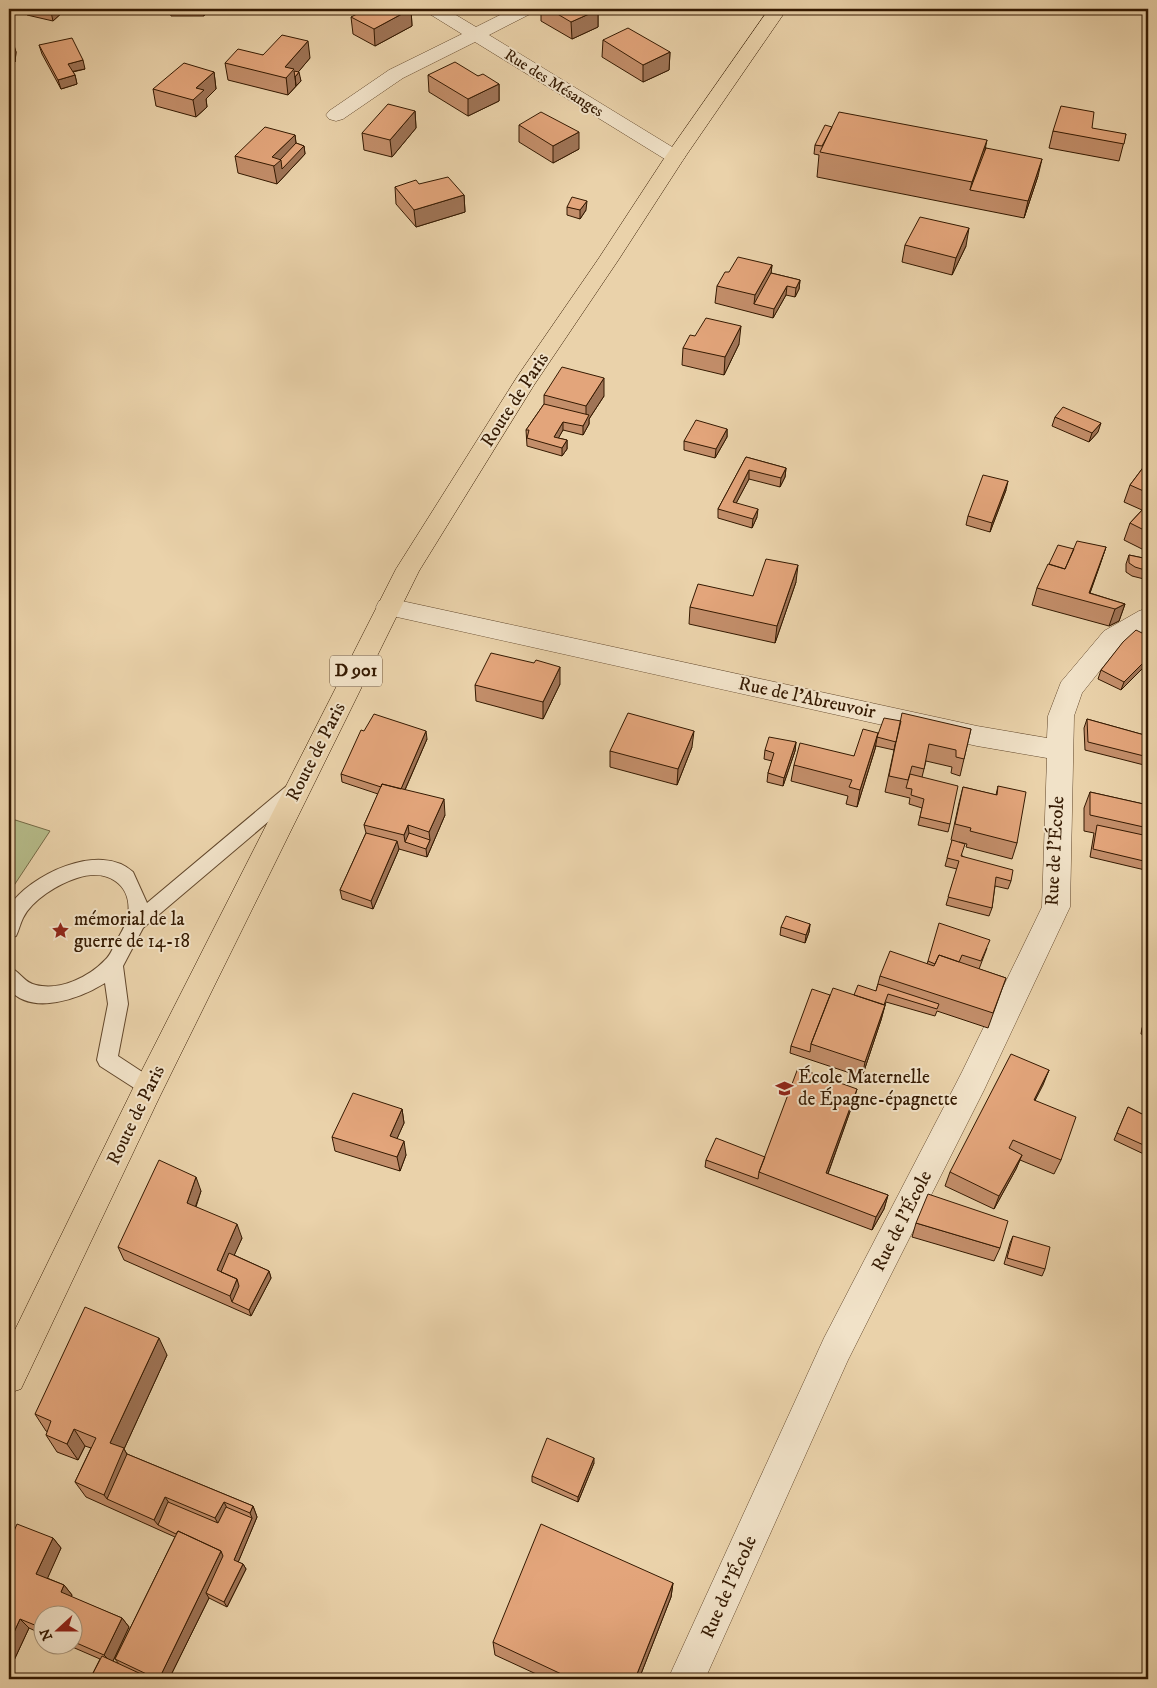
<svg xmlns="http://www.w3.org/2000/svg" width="1157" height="1688" viewBox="0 0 1157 1688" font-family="'IM FELL DW Pica',serif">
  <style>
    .green { fill: #b6bc8a; stroke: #756a46 }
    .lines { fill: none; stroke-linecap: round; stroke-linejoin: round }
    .service-casing { stroke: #62472b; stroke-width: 2 }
    .minor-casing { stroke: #62472b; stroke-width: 1 }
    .primary-casing { stroke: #341901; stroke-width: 1 }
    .service { fill: #f1e2c8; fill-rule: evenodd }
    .minor { fill: #f1e2c8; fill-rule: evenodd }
    .primary { fill: #ead2aa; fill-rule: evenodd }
    .wall { fill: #c38e6a; stroke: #341901 }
    .shaded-wall { fill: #9f7456; stroke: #341901 }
    .building { fill: #e3a57b; stroke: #341901 }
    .labels { text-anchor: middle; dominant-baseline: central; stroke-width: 4; stroke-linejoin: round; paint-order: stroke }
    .far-street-label { font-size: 16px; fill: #341901; stroke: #f1e2c8 }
    .shield { fill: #f1e2c8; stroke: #6d553d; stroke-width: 1 }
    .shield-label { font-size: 18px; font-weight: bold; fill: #341901 }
    .street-label { font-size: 19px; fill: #341901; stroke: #f1e2c8 }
    .poi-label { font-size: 19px; fill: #341901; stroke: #f1e2c8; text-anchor: start }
  </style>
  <rect width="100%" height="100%" fill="#ead2aa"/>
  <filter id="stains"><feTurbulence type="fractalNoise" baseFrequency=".004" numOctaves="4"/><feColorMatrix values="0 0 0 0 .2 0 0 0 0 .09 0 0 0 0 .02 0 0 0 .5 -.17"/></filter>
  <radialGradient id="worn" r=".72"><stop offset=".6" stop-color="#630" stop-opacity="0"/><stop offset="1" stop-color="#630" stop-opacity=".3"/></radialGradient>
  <path class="green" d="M9 818 50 831 9 893Z"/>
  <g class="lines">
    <defs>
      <path id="service" d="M295 782 301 784 304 789 301 794 143 928 123 966 128 1004 118 1056 156 1081 159 1087 156 1093 149 1096 142 1093 100 1066 97 1060 108 1004 105 983C81 998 32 1017 9 989V967C20 971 24 983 36 985 60 991 89 977 105 960 111 955 113 947 117 940 121 933 126 925 128 916 133 883 106 868 77 878 58 884 32 900 23 918 20 924 19 930 16 936L9 938V907C29 875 100 841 133 872L147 903 289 784Z"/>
      <path id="minor" d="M425 9H446L476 27 512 9H535L532 13 489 35 682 153 685 157 682 161 675 163 668 161 475 42 403 78 343 119 336 121 329 119 326 115 329 111 389 70 462 34 428 13Z
        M388 598 977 726 1047 738 1048 716 1061 682 1104 631 1139 611 1148 608V628L1122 643 1082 693 1074 716 1070 907 984 1090 848 1360 705 1679H668L824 1338 962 1072 1042 907 1047 758 977 746 379 613 376 607 379 601Z"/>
      <path id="primary" d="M769 9H787L685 157 619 259 534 385 419 571 160 1096 21 1389 9 1393V1342L138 1078 396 569 517 377 599 258 665 157Z"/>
    </defs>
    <use href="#service" class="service-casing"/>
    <use href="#minor" class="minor-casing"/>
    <use href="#primary" class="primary-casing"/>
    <use href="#service" class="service"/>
    <use href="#minor" class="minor"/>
    <use href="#primary" class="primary"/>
  </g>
  <path class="wall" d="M25 9H66L53 21 27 15Z
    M169 9H207L204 16H171Z
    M411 9 412 26 375 46 353 34 351 17Z
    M541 9H596L598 10V27L572 39 541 21Z
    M9 34 16 52 15 62 9 63Z
    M603 40 670 52 669 70 643 82 602 57Z
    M39 45 85 69 73 72 75 75 77 84 61 89 42 54Z
    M263 55 310 58 298 72 301 81 288 95 228 80 225 63Z
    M214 72 216 89 206 99 207 107 196 117 156 106 153 89Z
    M428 75 478 76 499 84V101L468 116 429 92Z
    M415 111 416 128 392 157 364 150 362 133Z
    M519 125 579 149 553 163 519 142Z
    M1053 131 1126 134 1119 161 1049 148Z
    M295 135 296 143 304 146 305 154 277 184 238 173 235 156Z
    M815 145 986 148 1038 176 1024 218 817 177 819 155 814 154Z
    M395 187 464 195 465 212 416 227 396 204Z
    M567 207 586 210 580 219 567 215Z
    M905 245 966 246 952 275 902 262Z
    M772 265 771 273 800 280 799 289 795 297 786 295 773 318 715 303 717 286 729 272Z
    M695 336 739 344 724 375 682 365 683 348Z
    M544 395 604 396 589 419V424L583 435 563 430 558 438 567 440V449L562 456 527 446 526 430 544 404Z
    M1055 417 1098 432 1089 442 1052 426Z
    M727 429V437L715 458 684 450V441Z
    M746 457 786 468 785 477 780 487 749 479 736 503 757 517 752 528 718 518V509Z
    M1148 461V552L1124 540 1130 523 1142 510 1124 502 1130 485Z
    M1006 490 990 532 966 525 968 516Z
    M1106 547 1090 593 1125 604 1119 621 1109 626 1032 605 1037 588 1049 564 1074 549Z
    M1129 555 1148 559V580L1132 576 1126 572V564Z
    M796 582 775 643 689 624 690 607 753 596Z
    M1148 636V663L1121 690 1098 679 1101 670Z
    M560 684 543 719 476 701 475 685Z
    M1087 719 1148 736V766L1085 750 1084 728Z
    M901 721 971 729 960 776 951 773 952 767 926 761 922 777 950 824 948 832 918 825 922 808 909 804 910 798 885 792 897 736 894 750 876 746 857 807 846 804 848 796 791 781 794 765 854 756 878 733Z
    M427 739 405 790 445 815 427 857 399 849 373 909 342 899 340 890 366 833 364 825 378 794 342 782 341 774Z
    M796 742 795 751 783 786 767 782 768 773 772 761 764 759 765 750Z
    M692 747 677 785 610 767V751Z
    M998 786 1017 843 1012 859 966 847 967 844 959 842 962 856 1011 881 1008 889 995 886 992 908 989 916 946 905 957 869 945 866 952 841 951 840 959 803 963 787 996 795Z
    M1090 792 1148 805V863L1145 870 1090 857 1094 833 1084 831V808Z
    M810 924 809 932 805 943 780 935 781 927Z
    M987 948 979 969 1006 978 988 1028 937 1011 935 1016 886 1002 881 1020 862 1077 790 1053 791 1046 830 995H854L876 991 880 976 927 964 928 961Z
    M1148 1001V1010L1146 1009Z
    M1148 1016V1036L1141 1034 1142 1028Z
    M1049 1070 1035 1100 1061 1160 1054 1174 1020 1160 1016 1169 994 1209 945 1186 950 1172Z
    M853 1103 828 1174 888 1195 884 1209 872 1230 705 1167 706 1160 765 1157Z
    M1128 1107 1148 1117V1156L1114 1140Z
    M402 1109 404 1123 397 1138 406 1155 400 1171 335 1151 332 1137Z
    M201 1191 196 1207 242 1238 234 1255 269 1271 271 1278 251 1316 124 1260 118 1247Z
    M916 1223 1000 1248 994 1261 912 1237Z
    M1013 1236 1045 1269 1042 1276 1004 1264 1010 1243Z
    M167 1355 124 1449 127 1454 253 1506 257 1517 238 1562 243 1564 246 1569 227 1607 209 1598 169 1679H90L100 1659 70 1646H72V1616H42V1634L29 1628 9 1671V1543L53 1538 61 1548 47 1578 64 1585 72 1595 71 1597 122 1618 129 1627 113 1661 119 1664 115 1659 175 1537 86 1497 75 1482 91 1448 85 1446 78 1460 57 1452 46 1435 48 1432 46 1431 35 1414Z
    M594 1463 578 1502 532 1482V1476Z
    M673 1583 671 1597 639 1679H547L495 1655 493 1642Z"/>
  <path class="shaded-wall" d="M55 9H66L53 21 51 12Z
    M202 9H207L204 16Z
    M411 9 412 26 375 46 374 29Z
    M598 10V27L572 39 571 22Z
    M11 35 16 52 15 62 10 45Z
    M308 41 310 58 295 76 296 86 288 95 285 67Z
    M670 52 669 70 643 82V65Z
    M83 60 85 69 70 72 68 64Z
    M214 72 216 89 206 99 207 107 196 117 193 100 196 88Z
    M299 72 301 81 296 86 295 77Z
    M75 75 77 84 61 89 58 80Z
    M499 84V101L468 116V99Z
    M415 111 416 128 392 157 390 140Z
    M579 132V149L553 163V146Z
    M295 135 297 152 304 146 305 154 277 184 272 157Z
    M987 140 982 165 970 190 972 182Z
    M1042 159 1038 176 1024 218 1028 201Z
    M464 195 465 212 416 227 414 210Z
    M587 201 586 210 580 219V210Z
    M969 228 966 246 952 275 956 258Z
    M772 265 770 282 754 304 755 295Z
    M800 280 799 289 795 297 796 288Z
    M787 286 786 295 773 318 774 309Z
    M741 326 739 344 724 375 725 357Z
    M604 378V396L589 419V424L583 435V426L586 420V406Z
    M563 422V430L554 446V437Z
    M1101 423 1098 432 1089 442 1092 433Z
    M727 429V437L715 458 716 449Z
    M567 440V449L562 456V448Z
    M786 468 785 477 780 487 781 478Z
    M749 470V479L732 511 733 502Z
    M1008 481 1006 490 990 532 992 523Z
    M758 509 757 517 752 528 753 519Z
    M1106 547 1100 565 1087 601 1089 593Z
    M798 565 796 582 775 643 777 626Z
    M1125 604 1119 621 1109 626 1115 609Z
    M1148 658V663L1121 690 1124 682Z
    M560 667V684L543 719V702Z
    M426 731 427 739 400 801 399 793Z
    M694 731 692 747 677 785 678 769Z
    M878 733 875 749 857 807 860 790Z
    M796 742 795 751 783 786 784 778Z
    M444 799 445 815 427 857 426 849 430 840 429 832Z
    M408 825 410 841 405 842 404 835Z
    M397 841 399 849 373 909 371 901Z
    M810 924 809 932 805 943 806 935Z
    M885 1005 881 1020 862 1077 865 1062Z
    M1049 1070 1043 1085 1028 1114 1034 1100Z
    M857 1089 853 1103 823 1187 826 1173Z
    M402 1109 404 1123 392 1150 390 1136Z
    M404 1141 406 1155 400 1171 397 1157Z
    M1022 1155 1016 1169 994 1209 999 1196Z
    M196 1177 201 1191 192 1216 187 1203Z
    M888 1195 884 1209 872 1230 876 1217Z
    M237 1224 242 1238 224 1278 217 1270Z
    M269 1271 271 1278 251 1316 249 1310Z
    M237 1279 242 1292 232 1302 230 1296Z
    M159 1338 167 1355 124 1449 133 1465 107 1499 104 1495 110 1443Z
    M74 1429 85 1446 78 1460 67 1444Z
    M594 1458V1463L578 1502V1497Z
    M165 1497 172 1507 158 1525 154 1520Z
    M224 1502 229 1512 221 1529 215 1518Z
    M253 1506 257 1517 237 1565 234 1560 252 1518 250 1513Z
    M53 1538 61 1548 45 1584 36 1574Z
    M221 1551 226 1561 206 1593 209 1598 169 1679H159Z
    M243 1564 246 1569 227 1607 224 1602Z
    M673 1583 671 1597 639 1679H635Z
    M64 1585 72 1595 69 1602 61 1592Z
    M122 1618 129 1627 112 1663 104 1655Z
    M20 1619 29 1628 9 1671V1643Z"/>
  <path class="building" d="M34 9H55L51 12Z
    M367 9H411L374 29 351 17Z
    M549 9H596L598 10 571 22Z
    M628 28 670 52 643 65 603 40Z
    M9 34 11 35 10 45H9Z
    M282 35 308 41 285 67 294 69 286 78 225 63 238 49 263 55Z
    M72 38 83 60 68 64 75 75 58 80 39 45Z
    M455 62 478 76 483 74 499 84 468 99 428 75Z
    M184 63 214 72 196 88 204 90 193 100 153 89Z
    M294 71 299 72 295 77Z
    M388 104 415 111 390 140 362 133Z
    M1061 106 1094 112 1092 128 1126 134 1124 144 1053 131Z
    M541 112 579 132 553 146 519 125Z
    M839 112 987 140 972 182 820 152Z
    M825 125 832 127 822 146 815 145Z
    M265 127 295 135 272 157 281 160 274 166 235 156Z
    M296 143 304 146 282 169 281 160H280Z
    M986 148 1042 159 1028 201 970 190Z
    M448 177 464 195 414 210 395 187 416 180 419 184Z
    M572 197 587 201 580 210 567 207Z
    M920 217 969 228 956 258 905 245Z
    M738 257 772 265 755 295 717 286 725 272H729Z
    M771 273 800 280 796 288 787 286 774 309 754 304Z
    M706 318 741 326 725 357 683 348 690 335 695 336Z
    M562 367 604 378 586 406 544 395Z
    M544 404 589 415 583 426 563 422 554 437 567 440 562 448 527 438 529 430H526Z
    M1063 407 1101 423 1092 433 1055 417Z
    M696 420 727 429 716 449 684 441Z
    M746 457 786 468 781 478 749 470 733 502 758 509 753 519 718 509Z
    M1148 461V493L1130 485Z
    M983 475 1008 481 992 523 968 516Z
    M1146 506 1148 507V532L1130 523Z
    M1077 541 1106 547 1089 593 1125 604 1115 609 1037 588 1048 564 1065 569Z
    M1058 545 1074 549 1065 569 1049 564Z
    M1129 555 1148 559V571L1135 567 1129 563Z
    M766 559 798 565 777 626 690 607 698 584 753 596Z
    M1136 630 1148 636V658L1124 682 1101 670 1123 642Z
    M491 653 534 663 536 660 560 667 543 702 475 685Z
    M628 713 694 731 678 769 610 751Z
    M902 713 971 729 964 759 956 757V750L929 744 924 769 912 766 908 780 889 776Z
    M374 714 426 731 401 789 382 784 381 787 341 774 361 730 364 731Z
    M884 718 901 721 896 742 877 737Z
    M1087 719 1148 736V757L1088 742Z
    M863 729 878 733 860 790 849 787 852 780 794 765 800 743 854 756Z
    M769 737 796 742 784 778 768 773 774 753 765 750Z
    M910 774 958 786 950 824 920 817 924 799 911 795 912 789 906 788Z
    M382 784 444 799 429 832 408 825 404 835 364 825Z
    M998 786 1026 792 1017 843 970 831 971 828 955 824 963 787 997 795Z
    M1090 792 1148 805V828L1090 815Z
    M1097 825 1148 836V862L1093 849Z
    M366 833 397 841 371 901 340 890Z
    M409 833 430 840 426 849 405 842Z
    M952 840 965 844 961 856 1013 870 1011 881 996 877 992 908 948 897 959 861 947 858Z
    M786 916 810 924 806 935 781 927Z
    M939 923 990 940 981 961 962 955 959 962 939 955 935 964 928 961Z
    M890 951 934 966 939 955 1006 978 993 1013 880 976Z
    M878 984 939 1004 937 1009 888 994 884 1005 854 995 858 985 876 991Z
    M833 988 885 1005 865 1062 811 1044Z
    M812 989 830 995 811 1044 810 1052 791 1046Z
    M1011 1054 1049 1070 1034 1100 1076 1117 1061 1160 1013 1140 1009 1148 1022 1155 999 1196 950 1172Z
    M798 1068 857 1089 826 1173 888 1195 876 1217 759 1172Z
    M353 1093 402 1109 390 1136 404 1141 397 1157 332 1137Z
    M1128 1107 1148 1117V1147L1117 1133Z
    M716 1138 765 1157 759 1172 758 1179 706 1160Z
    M159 1160 196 1177 187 1203 237 1224 217 1270 237 1279 230 1296 118 1247Z
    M928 1194 1008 1221 1000 1248 916 1223Z
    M1013 1236 1050 1247 1045 1269 1007 1258Z
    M229 1253 269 1271 249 1310 232 1302 239 1286 237 1279 221 1272Z
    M85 1307 159 1338 110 1443 124 1448 104 1495 75 1482 96 1438 74 1429 67 1444 46 1435 51 1421 35 1414Z
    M547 1438 594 1458 578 1497 532 1476Z
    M127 1454 253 1506 250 1513 224 1502 215 1518 165 1497 154 1520 107 1499Z
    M168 1502 218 1523 226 1507 252 1518 234 1560 243 1564 224 1602 206 1593 223 1556 221 1551 178 1531 176 1534 158 1525Z
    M17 1524 53 1538 36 1574 64 1585 61 1592 122 1618 104 1655 72 1641V1616H42V1628L20 1619 9 1643V1543Z
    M541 1524 673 1583 635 1679H572L493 1642Z
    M178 1531 221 1551 159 1679H157L115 1659Z
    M102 1656 152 1679H90Z"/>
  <defs>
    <symbol id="sight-bare" viewBox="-9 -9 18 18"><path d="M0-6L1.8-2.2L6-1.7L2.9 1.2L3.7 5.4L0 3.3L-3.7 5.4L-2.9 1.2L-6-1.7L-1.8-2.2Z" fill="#8f2418" stroke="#f1e2c8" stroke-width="2.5" paint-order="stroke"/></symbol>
    <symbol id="school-bare" viewBox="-9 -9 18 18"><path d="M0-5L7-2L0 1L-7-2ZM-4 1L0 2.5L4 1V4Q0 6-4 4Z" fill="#8f2418" stroke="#f1e2c8" stroke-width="2.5" paint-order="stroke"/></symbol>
  </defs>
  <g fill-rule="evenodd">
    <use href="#sight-bare" x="48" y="918" width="25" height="25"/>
    <use href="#school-bare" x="772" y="1076" width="25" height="25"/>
  </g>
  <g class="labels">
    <g class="far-street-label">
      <text transform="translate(554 83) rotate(32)">Rue des Mésanges</text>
    </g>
    <rect class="shield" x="330" y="655.5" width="52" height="31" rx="4"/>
    <g class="shield-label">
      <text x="356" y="671">D 901</text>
    </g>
    <g class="street-label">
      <text transform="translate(515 400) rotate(-57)">Route de Paris</text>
      <text transform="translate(807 698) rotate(12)">Rue de l'Abreuvoir</text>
      <text transform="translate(316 752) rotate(-63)">Route de Paris</text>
      <text transform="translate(1055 851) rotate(-87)">Rue de l'École</text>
      <text transform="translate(136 1115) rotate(-64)">Route de Paris</text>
      <text transform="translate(902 1221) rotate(-63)">Rue de l'École</text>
      <text transform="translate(729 1587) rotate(-66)">Rue de l'École</text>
    </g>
    <g class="poi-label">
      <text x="74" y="919">mémorial de la<tspan x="74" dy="22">guerre de 14-18</tspan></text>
      <text x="798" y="1077">École Maternelle<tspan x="798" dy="22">de Épagne-épagnette</tspan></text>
    </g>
  </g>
  <rect width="1157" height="1688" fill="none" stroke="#ead2aa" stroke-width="30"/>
  <rect x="10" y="10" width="1137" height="1668" fill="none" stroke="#341901" stroke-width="2.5"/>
  <rect x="15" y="15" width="1127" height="1658" fill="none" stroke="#341901"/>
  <g transform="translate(58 1630) rotate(249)"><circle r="24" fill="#f1e2c8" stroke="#a59278"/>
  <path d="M0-4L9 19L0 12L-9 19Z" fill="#8f2418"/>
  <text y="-8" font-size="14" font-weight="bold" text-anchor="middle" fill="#341901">N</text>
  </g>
  <rect width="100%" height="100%" filter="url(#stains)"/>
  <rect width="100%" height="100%" fill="url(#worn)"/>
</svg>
